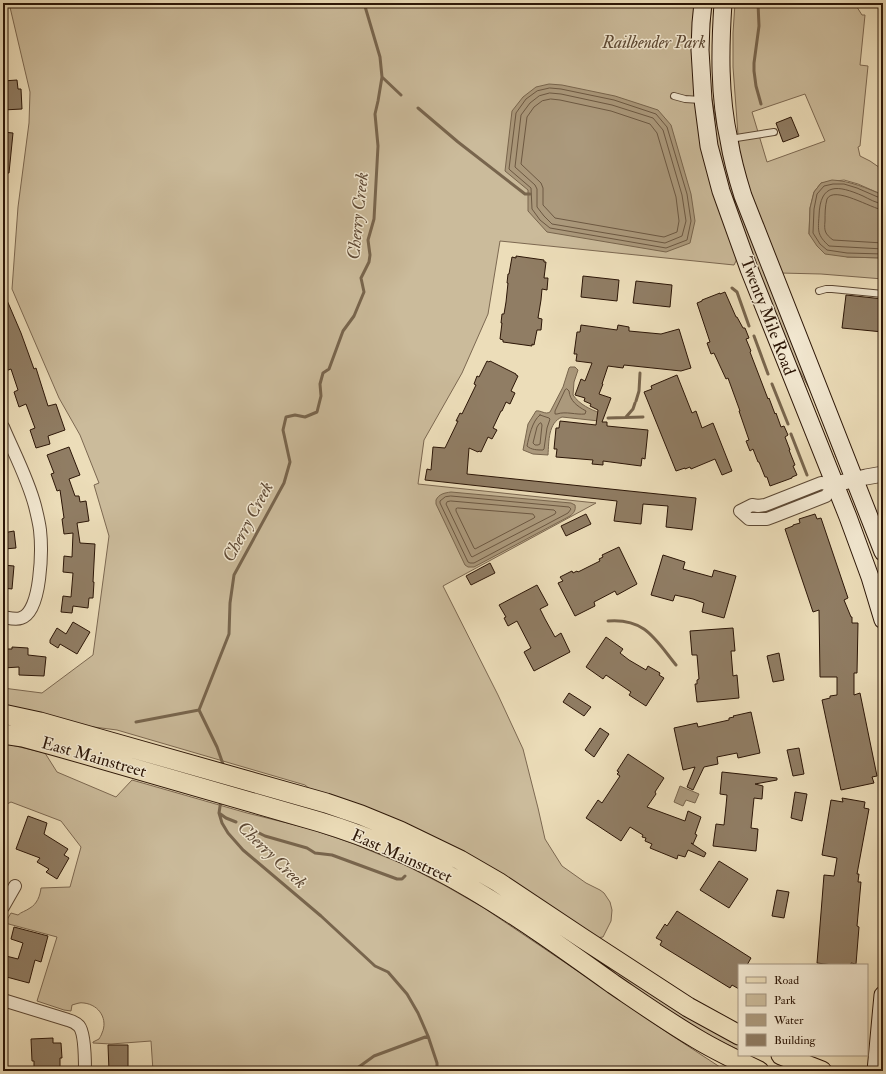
<svg xmlns="http://www.w3.org/2000/svg" width="886" height="1074" viewBox="0 0 886 1074" font-family="'IM FELL Double Pica',serif">
  <style>
    .green { fill: #cbbb9b; stroke: #7c6851; fill-rule: evenodd }
    .water { fill: #ab997c; stroke: #78654d }
    .lines { fill: none; stroke-linecap: round; stroke-linejoin: round }
    .shore { stroke: #6c5842; stroke-width: 1 }
    .stream { stroke: #78654d; stroke-width: 3 }
    .building { fill: #907d64; stroke: #2c1607 }
    .service-casing { stroke: #5c4834; stroke-width: 8 }
    .minor-casing { stroke: #5c4834; stroke-width: 14 }
    .tertiary-casing { stroke: #5c4834; stroke-width: 17 }
    .secondary-casing { stroke: #2c1607; stroke-width: 19 }
    .primary-casing { stroke: #2c1607; stroke-width: 21 }
    .service { stroke: #f3e9d2; stroke-width: 6 }
    .minor { stroke: #f3e9d2; stroke-width: 12 }
    .tertiary { stroke: #f3e9d2; stroke-width: 15 }
    .secondary { stroke: #f3e9d2; stroke-width: 17 }
    .primary { stroke: #ecddb9; stroke-width: 19 }
    .labels { text-anchor: middle; dominant-baseline: central; stroke-width: 3; stroke-linejoin: round; paint-order: stroke }
    .park-label { font-size: 17px; font-style: italic; fill: #5c4833; stroke: #f3e9d2 }
    .street-label { font-size: 17px; fill: #2c1607; stroke: #f3e9d2 }
    .water-label { font-size: 18px; font-style: italic; fill: #5f4a36; stroke: #f3e9d2 }
  </style>
  <rect width="100%" height="100%" fill="#ecddb9"/>
  <filter id="stains"><feTurbulence type="fractalNoise" baseFrequency=".005" numOctaves="4"/><feColorMatrix values="0 0 0 0 .2 0 0 0 0 .09 0 0 0 0 .02 0 0 0 .5 -.17"/></filter>
  <radialGradient id="worn" r=".72"><stop offset=".6" stop-color="#630" stop-opacity="0"/><stop offset="1" stop-color="#630" stop-opacity=".3"/></radialGradient>
  <path class="green" d="M9 3H696L693 50 737 256 736 261 734 265 500 241 488 314 462 373 424 440 418 484 596 503 443 586 498 695 523 749 538 808 545 839 562 866 586 883 600 890 604 893 610 902 612 910 611 921 603 937 596 938 311 790 305 785 117 730 78 725 3 707V688L42 693 93 655 109 536 94 485 99 483 80 435 59 398 12 289 18 207 29 123 30 92Z
    M710 3H712C709 26 708 51 709 74 711 106 720 137 728 168L837 459 812 394 795 362 750 253 724 179 709 103 707 33Z
    M735 3H852L855 4 862 15H865L860 65 868 66 860 146 858 147 860 156 870 161 883 170V195L858 184 844 180 821 183 814 192 810 208 809 234 847 257 883 258V279L821 274 780 273 756 212 743 167 739 148 733 67V33ZM805 94 825 141 767 162 752 112Z
    M3 743 45 753 57 772 116 797 132 780 247 813 311 829 354 844 405 865 444 885 484 908 582 974 668 1033 726 1071H153L151 1041 111 1044 93 1043V1042C95 1041 97 1040 99 1039 100 1037 101 1036 102 1033 108 1020 100 1005 84 1003 80 1002 76 1004 72 1005L71 1011 64 1010 37 1001 57 937 5 923 11 913 18 915C21 912 26 911 30 908 37 904 40 896 41 888L70 887 81 847 61 821 11 802 3 806Z
    M263 792 319 807 434 853 739 1043V1050L704 1034 535 922 263 798Z"/>
  <path class="water" d="M549 84 562 85 615 96 658 110 671 125 691 194 695 221 690 243 666 252 547 232 528 211V190L505 171 512 111 523 97 536 87Z
    M832 180C851 181 866 188 883 195V258L847 257 825 254 817 246 809 234 810 208 814 192 821 183Z
    M570 367H575L578 370 574 382 573 395C580 405 590 409 600 413L599 421 562 417C548 423 549 441 548 455L533 454 523 450 528 424 536 411C541 410 545 415 550 412L563 387 569 368Z
    M451 492 571 503 575 505C576 510 574 513 570 516L474 567H468L465 565 436 504V500C439 494 444 493 451 492Z
    M680 786 699 794 695 803 686 800 683 806 674 802Z"/>
  <g class="lines">
    <path class="shore" d="M550 88 561 89 614 100 656 114 667 127 687 194 691 221 687 240 666 248 550 228 540 220 532 209 531 188 510 170 509 169 516 113 526 99 537 91Z
      M550 93 561 94 612 105 653 118 663 130 682 195 686 221 682 236 665 243 552 224 544 216 537 207V189L535 185 515 167 521 115 530 103 539 96Z
      M551 99 560 100 611 111 650 124 657 133 676 197 679 221 677 232 664 237 555 218 543 205V188L541 183 521 164 527 117 534 107 542 101Z
      M883 199 880 198 857 188 844 184H833L824 186 817 194 814 209 813 233 820 244 827 250 847 253 883 254
      M883 204C876 203 869 199 863 196 838 185 820 182 819 216 818 231 817 235 829 246L883 249
      M883 210C872 209 834 185 827 199 825 206 825 214 825 221 824 231 825 234 833 240L883 243
      M567 389 569 391C570 401 577 406 586 411L585 414C576 415 566 411 557 414H555V411L565 390Z
      M540 415 549 418 550 419 547 428 544 449 543 450C538 450 531 450 527 446 529 437 532 421 540 415Z
      M541 423 542 425 540 444 538 445H535L533 443 537 427 539 424Z
      M451 496 569 507 571 509 568 513 474 563H470L468 562 440 503V501L445 497Z
      M451 501 554 510 556 512 555 514 472 557 471 556 446 504 447 502Z
      M458 508 533 514 535 517 534 518 475 549 474 548 456 511V509Z"/>
    <path class="stream" d="M758 3 759 26 754 63V71L756 86 761 104
      M382 77 401 95
      M418 108 458 142 525 194H530
      M732 288 737 292 749 326
      M754 336 768 374
      M772 384 788 424
      M636 401 639 391 640 373
      M626 417 633 409 635 403
      M608 418 643 417
      M791 434 807 475
      M608 621C645 618 655 639 676 665
      M136 722 199 710
      M224 767 217 747 199 710 229 634 230 603 234 575 284 483 290 462 283 430 286 417 295 415 305 417 317 412 321 396 320 384 323 373 329 369 343 331 354 316 364 292 361 278 369 262 370 255 368 240 374 219 378 146 375 114 378 101 382 77 380 57 364 3
      M221 800 219 813 222 823 228 833 243 850 321 916 375 966 388 972 407 994 418 1013 428 1036 437 1063V1071
      M219 813 226 818 236 822
      M251 829 265 836 307 848 315 853 332 855 397 879H402L405 876
      M354 1071 356 1069 374 1056 428 1036"/>
  </g>
  <path class="building" d="M17 80 18 89H21L22 109 3 110V81Z
    M791 117 799 136 783 142 776 123Z
    M3 132 13 133 9 173H3Z
    M516 256 544 260V262H546L544 278H548L547 290 542 289 541 300 538 318 542 319 541 330H537L534 345 532 344V346L503 342V340L500 339 502 323H501L502 314H504L506 302 508 283H507L508 274H509L512 257 516 258Z
    M583 276 619 280 617 301 581 297Z
    M636 281 672 285 670 307 633 303Z
    M3 291 21 333 34 369 36 368 48 406 56 404 65 430 48 436 50 444 36 448 30 430 35 428 26 404 19 407 14 392 18 390 11 369 3 372Z
    M725 292 736 317H737L743 328H745L749 338 746 339 751 351 750 352 768 399 769 398 775 414 776 413 781 427 784 426 788 435 785 437 790 450H789L795 465 793 466 797 475 792 477V478L770 486 767 477H765L759 462H758L753 449 750 451 746 441 749 440 739 411H740L728 378 726 379 714 353 711 354 707 343 710 342 697 303 702 301V300L720 293V294Z
    M846 295 883 299V332L842 328Z
    M581 325 617 330 618 325 629 327V331L661 334 679 329 691 368 681 371 624 365 623 368 608 366 602 384H603L599 394 611 398 602 422H607V426L648 430 645 459 642 458 641 466 603 461V465L592 464 593 460 556 457 557 449H554L556 428H559L560 421 596 425 598 410 590 406 591 404 584 401 585 398 575 395 581 379 585 381 592 363 576 361 577 354H574L577 332H580Z
    M487 361 489 362 490 361 516 374V375L518 376 511 391 515 393 510 404 506 402 502 411H501L493 428 497 430 492 439 488 437 481 452 479 451 478 452 469 448 467 474 696 498 692 530 666 527 668 506 643 504 641 524 614 521 617 501 425 480 427 469 431 470 433 447 445 448 458 421H456L460 413 462 414 476 385 474 384 477 376 479 377Z
    M677 375 692 413 696 411 702 428 713 423 732 471 722 475 715 459 691 469 690 467 685 469V468L676 471 644 392 652 389 651 386Z
    M69 447 80 475 69 479 75 496H79L80 502 86 501 89 521 77 523 80 543 95 544 93 582H94L93 598H89L88 608 73 606 72 613 61 612 63 596 71 597 73 573 63 572 64 556 72 557 73 533 64 534 62 519 64 518 60 490 57 491 51 474 54 473 47 455Z
    M586 514 591 524 566 536 561 526Z
    M815 514 817 519 821 518 848 598 844 600 851 617H852V623H858L857 673H854V695L860 693 877 776 872 777 874 783 841 790 822 700 830 698V696L837 695V677H820L819 610 813 612 785 529 793 526V525L800 523 799 519Z
    M14 531 16 548 4 549 3 533Z
    M619 547 637 584 617 595 615 591 594 602 595 606 575 616 558 583 563 581 560 577 572 571 573 573 577 571 578 572 600 561 599 559 603 557 602 555Z
    M663 555 685 562 683 569 712 577 714 570 736 576 724 618 702 612 704 603 693 599 675 595 673 601 651 595Z
    M490 563 495 573 471 585 466 576Z
    M3 565 14 566 12 589 3 588Z
    M537 585 548 605 540 609 545 619 555 637 561 633 570 652 534 671 524 652 531 648 517 621 508 626 504 618 506 617 499 605Z
    M73 622 90 632 77 654 60 644 58 648 50 643V640L57 628 66 634Z
    M733 628 735 651H731L733 676 737 675 739 698 697 702 695 684H697V680L699 679 697 655H692L690 631Z
    M606 637 623 649 620 653 629 660 646 670 648 666 660 673 659 675 664 678 646 706 629 695 631 692 606 675 603 679 586 667Z
    M12 647 28 648V655L46 657 44 676 19 675V667L3 668V649H12Z
    M779 653 784 680 773 682 767 656Z
    M569 693 591 707 584 716 563 702Z
    M751 712 760 753 738 758 737 753 717 757 718 764 704 767 693 790 687 787 695 767 683 770 674 728 697 723 698 727 729 720V718L734 717 733 716Z
    M600 728 609 734 594 757 585 750Z
    M799 748 804 774 793 776 787 750Z
    M628 754 664 778 655 792 656 794 647 807 685 821 688 811 701 817 695 834 697 835 693 844 691 843 706 853 704 857 688 850 685 857 678 855 677 859 650 848 652 844 645 841 646 838 642 837 643 835 630 827 621 841 586 818 598 800 602 803 620 776 617 774 619 772 617 771Z
    M722 772 777 778V780L755 784 763 786 762 799 754 798 751 828 758 829 756 851 713 846 716 824 724 825 726 806 727 795 720 794Z
    M795 792 807 794 802 821 791 818Z
    M842 798 865 802 864 808 869 809 857 874H859L858 882H861L857 926 859 927 856 964 851 963V965H833L817 963 824 875 834 876 837 858 822 855 831 800 843 802Z
    M28 816 47 823 44 834 68 849 64 855 69 858 57 879 46 872 49 869 37 862 40 858 16 849Z
    M719 861 748 879 729 908 700 890Z
    M777 890 789 892 784 918 772 916Z
    M677 911 751 958 747 965H739V989L732 985 730 988 660 945 662 941 656 938 665 924 667 926Z
    M14 927 48 936 41 962 35 960 29 983 3 976V968L6 956 18 959 23 943 11 939Z
    M53 1038V1043H61L62 1058H60V1071H34V1061H32L31 1039Z
    M108 1045H128V1071H109Z"/>
  <g class="lines">
    <defs>
      <path id="service" d="M674 96 685 99 701 100
        M730 139 774 132
        M819 291 826 289H832L883 294"/>
      <path id="minor" d="M3 427C14 453 28 479 35 506 37 514 39 522 40 530 42 548 42 612 21 618 16 620 9 618 3 617
        M821 483 835 484 826 496 775 516 767 519H749L740 511 752 505 758 506 765 505Z
        M3 907 15 886
        M3 1000 68 1020C72 1021 76 1023 79 1026 85 1033 85 1061 85 1071"/>
      <path id="tertiary" d="M835 484 866 477 883 474"/>
      <path id="secondary" d="M703 3 701 23 700 50 703 100 709 146 721 191 749 269 848 517 870 577 883 620
        M723 3C720 48 719 95 729 140 732 159 737 177 743 196L883 552
        M876 1071 883 995"/>
      <path id="primary" d="M3 714 40 722 326 803 361 815 400 831 460 860 498 882 582 938 688 1007 739 1035
        M3 734 23 737 56 746 320 822C373 838 425 861 472 889 521 918 567 951 613 984 641 1003 668 1022 697 1039 717 1051 738 1061 759 1071
        M781 1055 822 1071"/>
    </defs>
    <use href="#service" class="service-casing"/>
    <use href="#minor" class="minor-casing"/>
    <use href="#tertiary" class="tertiary-casing"/>
    <use href="#secondary" class="secondary-casing"/>
    <use href="#primary" class="primary-casing"/>
    <use href="#service" class="service"/>
    <use href="#minor" class="minor"/>
    <use href="#tertiary" class="tertiary"/>
    <use href="#secondary" class="secondary"/>
    <use href="#primary" class="primary"/>
  </g>
  <g class="labels">
    <g class="park-label">
      <text x="654" y="42">Railbender Park</text>
    </g>
    <g class="street-label">
      <text transform="translate(768 316) rotate(69)">Twenty Mile Road</text>
      <text transform="translate(94 757) rotate(16)">East Mainstreet</text>
      <text transform="translate(402 856) rotate(24)">East Mainstreet</text>
    </g>
    <g class="water-label">
      <text transform="translate(358 216) rotate(-84)">Cherry Creek</text>
      <text transform="translate(248 522) rotate(-62)">Cherry Creek</text>
      <text transform="translate(272 855) rotate(44)">Cherry Creek</text>
    </g>
  </g>
  <rect width="886" height="1074" fill="none" stroke="#ecddb9" stroke-width="16"/>
  <rect x="4" y="4" width="878" height="1066" fill="none" stroke="#2c1607" stroke-width="2"/>
  <rect x="8" y="8" width="870" height="1058" fill="none" stroke="#2c1607"/>
  <rect x="738" y="964" width="130" height="92" fill="#f3e9d2" stroke="#a39581"/>
  <rect x="746" y="977" width="20" height="6" fill="#ecddb9" stroke="#a39581"/>
  <text x="774" y="984" font-size="12" fill="#2c1607">Road</text>
  <rect x="746" y="994" width="20" height="12" fill="#cbbb9b" stroke="#a39581"/>
  <text x="774" y="1004" font-size="12" fill="#2c1607">Park</text>
  <rect x="746" y="1014" width="20" height="12" fill="#ab997c" stroke="#a39581"/>
  <text x="774" y="1024" font-size="12" fill="#2c1607">Water</text>
  <rect x="746" y="1034" width="20" height="12" fill="#907d64" stroke="#a39581"/>
  <text x="774" y="1044" font-size="12" fill="#2c1607">Building</text>
  <rect width="100%" height="100%" filter="url(#stains)"/>
  <rect width="100%" height="100%" fill="url(#worn)"/>
</svg>
